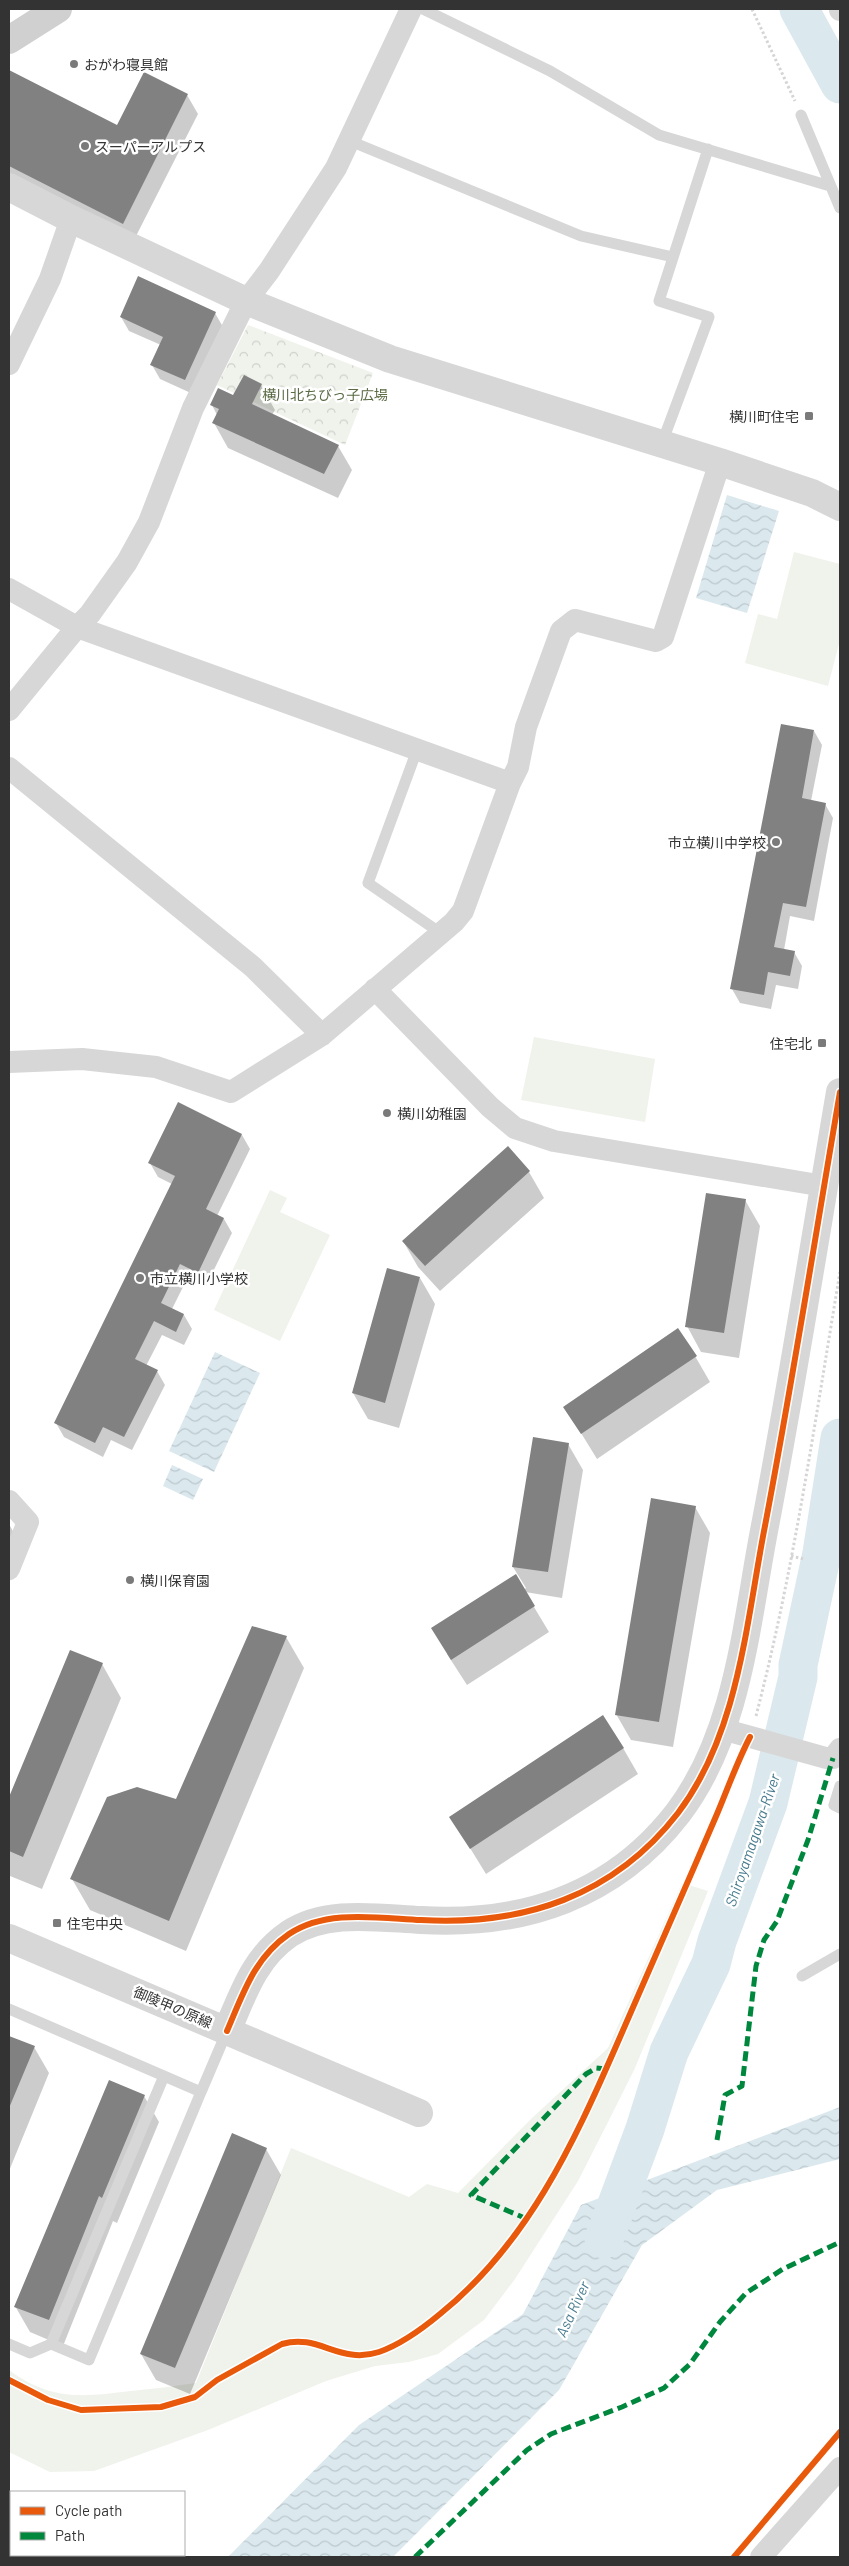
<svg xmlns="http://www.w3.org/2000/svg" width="849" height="2566" viewBox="0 0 849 2566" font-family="Barlow,'Noto Sans JP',sans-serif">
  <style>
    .green { fill: #f0f3ec }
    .park { fill: url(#park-crowns) }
    .water { fill: url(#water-waves) }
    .shadow { fill: #0003 }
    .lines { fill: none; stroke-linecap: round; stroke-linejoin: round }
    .river { stroke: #dbe9ee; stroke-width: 39 }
    .building { fill: #818181 }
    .path { stroke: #d5d5d5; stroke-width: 3; stroke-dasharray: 2.5 2.5; stroke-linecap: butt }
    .service { stroke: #d7d7d7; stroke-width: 11 }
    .minor { stroke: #d7d7d7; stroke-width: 22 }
    .tertiary { stroke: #d7d7d7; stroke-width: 28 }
    .secondary { stroke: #d0d0d0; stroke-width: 28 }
    .quiet { stroke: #00873e; stroke-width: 5; stroke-dasharray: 10 5; stroke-linecap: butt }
    .cycleway-casing { stroke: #fff; stroke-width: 9 }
    .cycleway { stroke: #e8590c; stroke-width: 6 }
    .poi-dot { fill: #7a7a7a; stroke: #fff; stroke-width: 2 }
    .labels { text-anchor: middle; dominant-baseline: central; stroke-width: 5; stroke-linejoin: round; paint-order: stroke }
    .poi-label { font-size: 14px; fill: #333; stroke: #fff; text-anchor: start }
    .park-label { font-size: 14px; fill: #5b6b44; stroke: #fff }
    .street-label { font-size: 14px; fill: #333; stroke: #fff }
    .water-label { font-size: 15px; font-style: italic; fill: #487b8e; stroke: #fff }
  </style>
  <defs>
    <pattern id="park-crowns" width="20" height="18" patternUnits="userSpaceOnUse" patternTransform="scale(1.25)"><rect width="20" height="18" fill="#f0f3ec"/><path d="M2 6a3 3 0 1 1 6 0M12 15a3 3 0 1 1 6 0" fill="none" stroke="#ced1cb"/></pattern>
    <pattern id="water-waves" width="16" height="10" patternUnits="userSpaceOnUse" patternTransform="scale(1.25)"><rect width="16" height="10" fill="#dbe9ee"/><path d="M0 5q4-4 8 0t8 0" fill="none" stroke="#bcc8cd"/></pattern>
  </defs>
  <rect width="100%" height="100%" fill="#fff"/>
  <path class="green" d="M794 552 840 564V640L828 686 745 663 758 614 777 619Z
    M534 1037 655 1059 645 1122 521 1100Z
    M270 1190 287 1198 280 1212 330 1235 280 1341 214 1310Z
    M682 1883 708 1891 635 2068 606 2126 578 2181 515 2279 484 2320 438 2354 409 2362 375 2366 326 2381 208 2430 94 2471 50 2472 9 2452V2370C51 2401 82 2397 131 2391 153 2389 175 2386 196 2383L291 2148 409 2197 427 2184 458 2193 532 2118 608 2048Z"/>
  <path class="park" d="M248 325 373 373 345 445 217 385Z"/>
  <path class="water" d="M727 495 779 511 747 613 696 598Z
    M215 1352 260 1373 214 1472 169 1451Z
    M172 1465 203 1479 193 1500 163 1486Z
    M840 2107V2159L717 2190 642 2245 559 2390 393 2557H228L359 2425 523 2314 581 2205Z"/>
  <path class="shadow" d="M9 72 118 127 187 95 198 114 133 242 9 179Z
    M215 313 223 327 193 394 160 379 152 365 161 345 129 331 121 317Z
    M261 385 275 410 272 415 338 446 352 470 338 498 228 448 214 423 217 415 212 405Z
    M814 731 822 745 811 801 825 804 833 818 814 921 790 916 784 950 794 952 802 966 798 989 776 985 771 1009 740 1003 732 989Z
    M242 1135 250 1149 217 1216 224 1219 232 1233 206 1286 188 1277 172 1309 184 1315 192 1329 184 1345 162 1335 146 1366 157 1371 165 1385 132 1450 111 1440 103 1457 64 1437 56 1423 172 1184 158 1177 150 1163Z
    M507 1148 529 1172 544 1198 440 1291 418 1267 403 1241Z
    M745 1200 760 1226 739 1358 701 1352 687 1326Z
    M420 1278 435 1304 399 1428 368 1419 353 1393Z
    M695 1356 710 1382 597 1459 565 1407Z
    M568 1444 583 1470 562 1598 525 1592 549 1632 467 1685 447 1654 526 1588 513 1567Z
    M695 1507 710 1533 673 1747 631 1740 616 1714Z
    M9 1524 21 1546 9 1576Z
    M286 1637 304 1668 186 1951 90 1910 72 1879 177 1801Z
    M70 1651 102 1664 121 1698 42 1889 10 1876 9 1873V1800Z
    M623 1748 638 1774 486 1874 451 1817Z
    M9 2037 34 2047 49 2073 9 2171Z
    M144 2096 159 2122 117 2223 113 2221 63 2346 30 2332 15 2306Z
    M266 2149 281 2175 190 2394 156 2380 141 2354Z"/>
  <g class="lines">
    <path class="river" d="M799 9 840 84
      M604 2239 645 2129 669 2052 711 1964 717 1941 768 1803 798 1677V1665L822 1553 840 1438"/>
  </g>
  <path class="building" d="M9 70 117 125 144 72 188 94 123 224 9 166Z
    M138 276 216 312 185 380 150 365 163 337 120 317Z
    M244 375 262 384 252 404 339 445 324 474 212 423 219 409 210 405 218 388 233 395Z
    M781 724 814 730 802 798 826 803 806 907 783 903 774 947 795 951 790 976 768 972 764 995 730 989Z
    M178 1102 242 1134 206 1209 224 1218 198 1273 180 1264 161 1303 184 1314 176 1332 154 1321 135 1359 158 1370 124 1437 103 1427 95 1443 54 1423 175 1176 148 1163Z
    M508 1146 530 1171 425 1266 402 1241Z
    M706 1193 746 1199 724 1333 685 1327Z
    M387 1268 420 1277 385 1403 352 1393Z
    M678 1328 697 1356 581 1434 563 1407Z
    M533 1437 569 1443 548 1572 512 1567Z
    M651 1498 696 1506 659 1722 615 1715Z
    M516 1574 535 1606 451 1660 431 1628Z
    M252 1626 287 1636 169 1921 70 1879 107 1797 137 1787 176 1799Z
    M70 1650 103 1663 23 1857 9 1851V1797Z
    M603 1715 624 1748 470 1849 449 1817Z
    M9 2036 35 2046 9 2108Z
    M109 2080 145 2095 102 2198 99 2196 49 2320 14 2307Z
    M232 2133 267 2148 175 2368 140 2354Z"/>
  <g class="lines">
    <path class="path" d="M752 9 795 101
      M791 1556 804 1559
      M756 1716C794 1570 815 1420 840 1272"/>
    <path class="service" d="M423 9 550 71 659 135 830 186
      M801 115 840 208
      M350 141 581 236 673 257
      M662 443 709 317 659 301 708 149
      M417 750 368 883 442 934
      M840 1786 834 1805 840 1808
      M802 1976 840 1954
      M9 2009 201 2092 227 2031
      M9 2344 30 2353 51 2344 89 2360 201 2092
      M51 2344 164 2076"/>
    <path class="minor" d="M840 9V10
      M9 364 50 279 71 219
      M9 589 77 627 510 783
      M9 710 77 627 90 614 127 562 149 522 193 408 246 301 269 271 336 168 411 9
      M9 768 253 967 322 1035
      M375 989 490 1107 515 1128 554 1141 824 1186
      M9 1062 82 1059 156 1067 231 1092 322 1035 454 922 463 911 510 783 518 767 526 727 561 631 575 620 656 641 663 637 720 462
      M9 1501 28 1522 9 1569
      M722 1729 826 1758H833L840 1749
      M761 2557 840 2468"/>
    <path class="tertiary" d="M9 187 71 219 246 301 390 359 720 462 812 493 840 507
      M9 1938 419 2113
      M227 2031C243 1994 254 1958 289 1934 326 1909 378 1918 421 1920 523 1926 614 1896 678 1813 738 1734 746 1625 764 1531 792 1385 815 1238 840 1092"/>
    <path class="secondary" d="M9 40 58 9"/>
    <path class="quiet" d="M717 2140 725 2095 742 2086 756 1966 764 1940 777 1921 808 1840 833 1758
      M527 2219 471 2195 586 2074 596 2068 606 2069
      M415 2557 527 2450 551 2434 622 2407 664 2388 690 2364 720 2322 746 2293 783 2269 840 2242"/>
    <defs>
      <path id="cycleway" d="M227 2031C243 1994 254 1958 289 1934 326 1909 378 1918 421 1920 523 1926 614 1896 678 1813 738 1734 746 1625 764 1531 792 1385 815 1238 840 1092
        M9 2380 48 2400 81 2410 161 2407 195 2397 217 2380 282 2344C319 2333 339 2365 379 2352 402 2344 422 2329 440 2314 527 2244 573 2145 617 2044 650 1968 684 1891 717 1814 728 1788 737 1762 750 1737
        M734 2557 840 2432"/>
    </defs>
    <use href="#cycleway" class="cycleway-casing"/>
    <use href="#cycleway" class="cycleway"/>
  </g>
  <g class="poi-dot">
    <circle cx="74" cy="64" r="5"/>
    <circle cx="85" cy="146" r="5"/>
    <rect x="804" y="411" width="10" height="10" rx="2.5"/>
    <circle cx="776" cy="842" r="5"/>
    <rect x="817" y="1038" width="10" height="10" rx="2.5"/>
    <circle cx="387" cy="1113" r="5"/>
    <circle cx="140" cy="1278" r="5"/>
    <circle cx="130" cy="1580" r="5"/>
    <rect x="52" y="1918" width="10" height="10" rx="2.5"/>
  </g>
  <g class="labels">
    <g class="poi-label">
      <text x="84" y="64">おがわ寝具館</text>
      <text x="95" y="146">スーパーアルプス</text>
      <text x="799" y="416" text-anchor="end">横川町住宅</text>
      <text x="766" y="842" text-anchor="end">市立横川中学校</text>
      <text x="812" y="1043" text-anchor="end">住宅北</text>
      <text x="397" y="1113">横川幼稚園</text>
      <text x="150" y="1278">市立横川小学校</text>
      <text x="140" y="1580">横川保育園</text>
      <text x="67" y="1923">住宅中央</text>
    </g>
    <g class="park-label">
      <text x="325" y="394">横川北ちびっ子広場</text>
    </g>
    <g class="street-label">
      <text transform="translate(173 2007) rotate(23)">御陵甲の原線</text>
    </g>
    <g class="water-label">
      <text transform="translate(752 1840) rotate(-71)">Shiroyamagawa-River</text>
      <text transform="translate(572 2309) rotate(-65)">Asa River</text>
    </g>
  </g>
  <rect width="849" height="2566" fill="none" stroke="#333333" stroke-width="20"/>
  <rect x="10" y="2491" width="175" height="65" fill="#ffffff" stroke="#adadad"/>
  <rect x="20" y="2507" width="25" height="8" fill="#e8590c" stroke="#adadad"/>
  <text x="55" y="2516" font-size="15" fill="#333333">Cycle path</text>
  <rect x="20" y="2532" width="25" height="8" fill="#00873e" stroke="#adadad"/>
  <text x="55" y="2541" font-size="15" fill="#333333">Path</text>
</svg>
